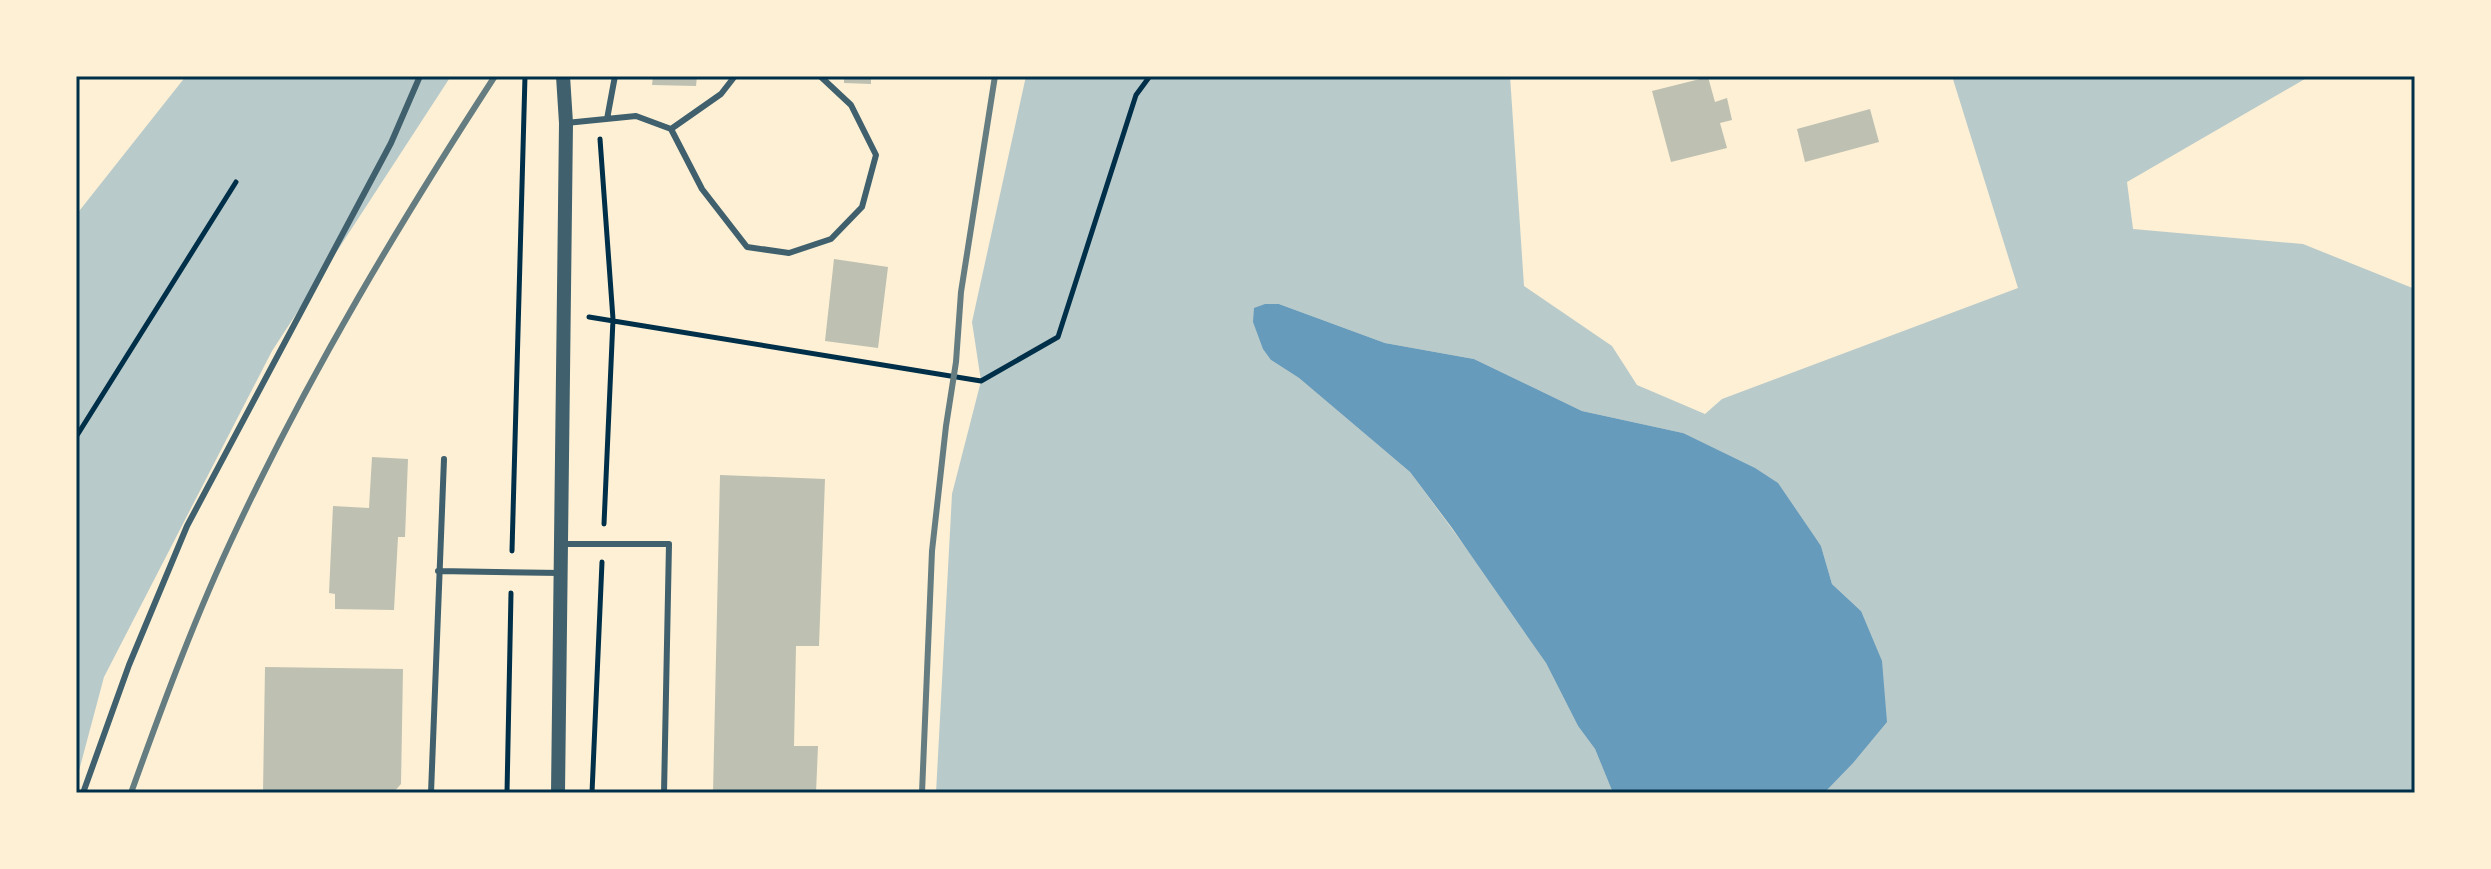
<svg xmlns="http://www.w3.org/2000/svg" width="2491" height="869" viewBox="0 0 2491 869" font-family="'Roboto Condensed',sans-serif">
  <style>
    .green { fill: #b9caca }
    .water { fill: #669bbc }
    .building { fill: #bec0b2 }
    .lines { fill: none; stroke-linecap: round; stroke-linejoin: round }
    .path { stroke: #003049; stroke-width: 5 }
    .service { stroke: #3f606c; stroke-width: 6 }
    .tertiary { stroke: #3f606c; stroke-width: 14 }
    .rail { stroke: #657d81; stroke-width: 6 }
    .neatline { fill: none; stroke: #003049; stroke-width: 3 }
  </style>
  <rect width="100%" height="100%" fill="#fdf0d5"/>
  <path class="green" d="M186 76H451L272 351 104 677 76 782V215Z
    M1026 76H1510L1524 286 1612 346 1637 385 1705 414 1722 399 2018 288 1952 76H2310L2127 182 2133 229 2303 244 2415 289V793H1824L1861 611 1832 584 1821 546 1800 519 1683 433 1582 411 1474 359 1385 343 1279 304 1271 360 1299 378 1410 472 1500 594 1546 663 1578 726 1595 749 1613 793H936L952 494 981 381 972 322Z"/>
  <path class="water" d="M1265 304H1279L1385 343 1474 359 1582 411 1683 433 1755 468 1778 483 1821 546 1832 584 1861 611 1882 661 1887 722 1853 763 1824 793H1613L1595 749 1578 726 1546 663 1452 528 1410 472 1299 378 1271 360 1263 349 1253 322 1254 308Z"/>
  <path class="building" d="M653 76H697L696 86 652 85Z
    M844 76H871V84L844 83Z
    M1708 77 1715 102 1727 98 1732 120 1720 123 1727 148 1671 162 1652 91Z
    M1870 109 1879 142 1805 162 1797 129Z
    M834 259 888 267 878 348 825 341Z
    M372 457 408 459 405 537H398L394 610 335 609V594L329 593 333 506 369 508Z
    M720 475 825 479 819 646H796L794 746H818L816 793H713Z
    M265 667 403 669 401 784 393 793H263Z"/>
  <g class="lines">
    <path class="path" d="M600 139 613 319 604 524
      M589 317 981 381 1058 337 1136 95 1150 76
      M76 437 236 182
      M512 551 525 76
      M507 793 511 593
      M592 793 602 562"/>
    <path class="service" d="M607 119 615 76
      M566 123 636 116 671 129 702 189 747 247 789 253 831 239 862 207 876 155 851 105 820 76
      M671 129 721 94 735 76
      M561 544H669L664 793
      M438 571 561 573
      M83 793 129 665 187 526 391 143 420 76
      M431 793 444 459"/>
    <path class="tertiary" d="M558 793 566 123 563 76"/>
    <path class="rail" d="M131 793C163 704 196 614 237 528 311 371 400 222 495 76
      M922 793 932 551 946 426 956 362 961 292 995 76"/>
  </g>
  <rect width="2491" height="869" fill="none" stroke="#fdf0d5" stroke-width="156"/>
  <rect x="78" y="78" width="2335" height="713" class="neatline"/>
</svg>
